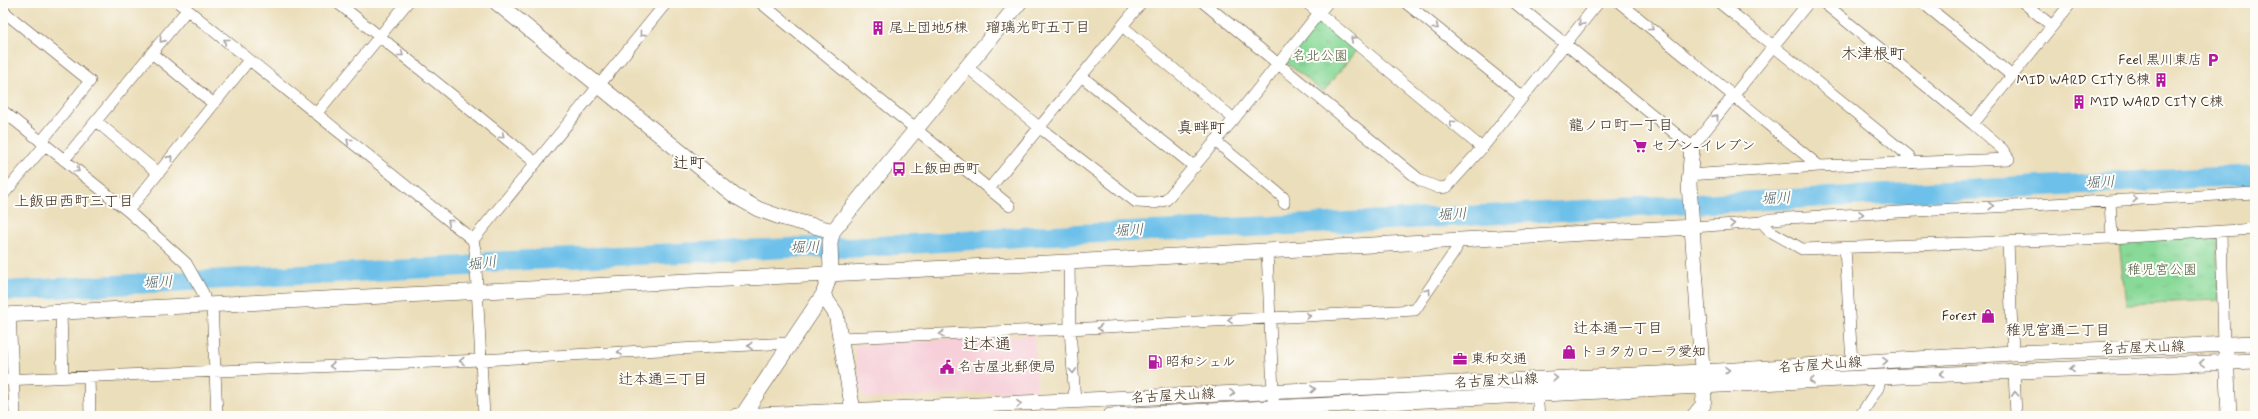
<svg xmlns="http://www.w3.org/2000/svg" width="2258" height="419" viewBox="0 0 2258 419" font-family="Mynerve,'Klee One',sans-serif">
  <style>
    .built { fill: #f6cfd9 }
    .park { fill: url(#park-tufts); stroke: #62825b }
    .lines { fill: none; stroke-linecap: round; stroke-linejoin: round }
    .river { stroke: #6dc0e9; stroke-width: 20 }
    .street-casing { stroke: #554535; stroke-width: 12 }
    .secondary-casing { stroke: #554535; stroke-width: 16 }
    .street { stroke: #fff; stroke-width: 11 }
    .secondary { stroke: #fff; stroke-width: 15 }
    .oneway { stroke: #a79f9a }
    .labels { text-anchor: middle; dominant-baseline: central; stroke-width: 4; stroke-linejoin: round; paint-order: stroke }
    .poi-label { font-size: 14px; fill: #3b2a1e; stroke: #fdfcf7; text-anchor: start }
    .park-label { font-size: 14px; fill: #525f43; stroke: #fdfcf7 }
    .street-label { font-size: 14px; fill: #3b2a1e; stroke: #fdfcf7 }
    .neighbourhood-label { font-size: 15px; fill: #3b2a1e; stroke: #fdfcf7 }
    .water-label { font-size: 15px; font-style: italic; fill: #4c5e65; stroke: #fdfcf7 }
    .quarter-label { font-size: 16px; fill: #3b2a1e; stroke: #fdfcf7 }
  </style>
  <defs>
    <pattern id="park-tufts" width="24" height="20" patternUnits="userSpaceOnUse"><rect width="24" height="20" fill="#89d998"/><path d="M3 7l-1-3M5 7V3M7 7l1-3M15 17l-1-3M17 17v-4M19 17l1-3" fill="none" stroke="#77ba83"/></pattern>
  </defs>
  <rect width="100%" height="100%" fill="#fdfcf7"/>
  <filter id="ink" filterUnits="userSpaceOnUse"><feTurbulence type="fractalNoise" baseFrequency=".025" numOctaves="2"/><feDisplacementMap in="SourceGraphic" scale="8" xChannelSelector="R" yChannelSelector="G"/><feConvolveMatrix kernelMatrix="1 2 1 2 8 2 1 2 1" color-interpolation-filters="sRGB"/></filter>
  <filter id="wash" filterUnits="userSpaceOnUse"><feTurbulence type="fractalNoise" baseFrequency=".012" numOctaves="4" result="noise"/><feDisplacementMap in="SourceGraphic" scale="16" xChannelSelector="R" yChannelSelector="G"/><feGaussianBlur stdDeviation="0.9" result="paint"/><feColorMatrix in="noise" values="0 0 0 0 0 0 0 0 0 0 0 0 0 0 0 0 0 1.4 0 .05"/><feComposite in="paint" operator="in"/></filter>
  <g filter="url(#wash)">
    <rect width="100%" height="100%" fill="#ebdeba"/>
    <path class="built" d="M1034 335 1037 390 868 399 862 393 854 345Z"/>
    <path class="park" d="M1317 21 1323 22 1357 49 1323 92 1288 64V56Z
      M2213 235 2217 240 2219 300 2126 304 2119 241Z"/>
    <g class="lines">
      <path class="river" d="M3 291 466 266 487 262 810 247 848 248 1051 235 1252 227 2255 175"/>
    </g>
  </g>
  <g filter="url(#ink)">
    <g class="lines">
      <defs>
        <path id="street" d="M179 3 473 240 475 250 484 416
          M338 3 536 163
          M761 3 1010 206
          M1204 3 1421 181 1439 188 1447 187 1482 148 1598 3
          M1307 3 1482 148
          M1406 3 1522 97
          M1515 3 1692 147 1808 3
          M1620 3 1819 166
          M1720 3 1909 156 1912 163
          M1923 3 2011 75
          M2024 3 2052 26
          M3 11 90 81 41 142
          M1122 26 1234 119
          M152 53 214 104
          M967 67 1040 128 1136 202 1155 203 1166 200 1234 119 1327 3
          M1081 76 1195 167
          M3 111 128 211 186 263 203 293 206 305
          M316 114 407 3
          M96 121 158 173
          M1973 124 2071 3
          M1215 141 1284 198V203
          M64 160 187 10
          M1689 175 1819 166 2009 159 2002 149 1973 124 1824 3
          M989 189 1141 3
          M3 195 45 145
          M2110 201 2112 238
          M128 211 249 60
          M1762 222 1770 231 1802 249 2112 238 2255 229
          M1693 227 1762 222 1770 219 2255 193
          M2221 232 2224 345
          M473 240 666 3
          M2008 242 2013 353
          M1845 248 1852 363
          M1267 250 1274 416
          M1069 262 1070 329 1075 401
          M212 304 217 416
          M61 312 63 377
          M10 314 15 416
          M840 338 1070 329 1415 310 1455 251 1459 239
          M2014 371 2016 416
          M89 376 90 416
          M3 380 481 360 789 343
          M1537 394 1539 416
          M1860 416 1878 388 1881 377"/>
        <path id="secondary" d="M497 3 735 196 758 209 780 217 833 231
          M1692 147 1689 184 1704 397 1703 405 1694 416
          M823 295 836 314 854 416
          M3 315 1069 262 1693 227
          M2226 353 2229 416
          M737 416 1702 372 2013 353 2255 343
          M742 416 823 295 831 272 830 242 833 231 1019 3
          M1110 416 1881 377 2255 361"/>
      </defs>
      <use href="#street" class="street-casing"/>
      <use href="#secondary" class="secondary-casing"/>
      <use href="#street" class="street"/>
      <use href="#secondary" class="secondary"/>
    </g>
    <defs><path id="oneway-chevron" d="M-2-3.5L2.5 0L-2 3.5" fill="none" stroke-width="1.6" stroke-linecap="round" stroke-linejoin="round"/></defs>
    <g class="oneway">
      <use href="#oneway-chevron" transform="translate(1581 23) rotate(130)"/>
      <use href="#oneway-chevron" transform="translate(1436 27) rotate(39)"/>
      <use href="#oneway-chevron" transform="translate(1651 28) rotate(39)"/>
      <use href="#oneway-chevron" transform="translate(642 34) rotate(128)"/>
      <use href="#oneway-chevron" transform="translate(1353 39) rotate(-140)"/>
      <use href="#oneway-chevron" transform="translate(162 40) rotate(129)"/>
      <use href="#oneway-chevron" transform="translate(226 41) rotate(-141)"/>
      <use href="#oneway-chevron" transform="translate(401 54) rotate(39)"/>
      <use href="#oneway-chevron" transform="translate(1716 117) rotate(-51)"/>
      <use href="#oneway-chevron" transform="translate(1452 123) rotate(-140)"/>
      <use href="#oneway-chevron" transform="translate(502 136) rotate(39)"/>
      <use href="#oneway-chevron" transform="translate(349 141) rotate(-141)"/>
      <use href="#oneway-chevron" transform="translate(170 158) rotate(-51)"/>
      <use href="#oneway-chevron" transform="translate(77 170) rotate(38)"/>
      <use href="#oneway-chevron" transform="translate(2135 199) rotate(-3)"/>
      <use href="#oneway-chevron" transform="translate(1991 206) rotate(-3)"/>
      <use href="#oneway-chevron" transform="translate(1861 214) rotate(-3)"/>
      <use href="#oneway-chevron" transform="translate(450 222) rotate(-141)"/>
      <use href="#oneway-chevron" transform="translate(1732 224) rotate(-5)"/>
      <use href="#oneway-chevron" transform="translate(1428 291) rotate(-56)"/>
      <use href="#oneway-chevron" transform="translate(1308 316) rotate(-3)"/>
      <use href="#oneway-chevron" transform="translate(1230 320) rotate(177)"/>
      <use href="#oneway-chevron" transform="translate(1100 328) rotate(177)"/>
      <use href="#oneway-chevron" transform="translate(942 334) rotate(178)"/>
      <use href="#oneway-chevron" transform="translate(750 346) rotate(177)"/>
      <use href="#oneway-chevron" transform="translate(620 352) rotate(177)"/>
      <use href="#oneway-chevron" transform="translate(462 361) rotate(178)"/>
      <use href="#oneway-chevron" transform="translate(1885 361) rotate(-3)"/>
      <use href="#oneway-chevron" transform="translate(2202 363) rotate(178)"/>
      <use href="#oneway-chevron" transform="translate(332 366) rotate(178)"/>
      <use href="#oneway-chevron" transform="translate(2072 369) rotate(178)"/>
      <use href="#oneway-chevron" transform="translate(1727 370) rotate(-3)"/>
      <use href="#oneway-chevron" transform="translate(1073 371) rotate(86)"/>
      <use href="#oneway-chevron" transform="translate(1942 374) rotate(178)"/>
      <use href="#oneway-chevron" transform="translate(1555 378) rotate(-3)"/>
      <use href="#oneway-chevron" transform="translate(1812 381) rotate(177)"/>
      <use href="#oneway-chevron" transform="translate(1313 389) rotate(-3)"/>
      <use href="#oneway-chevron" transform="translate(1232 393) rotate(-3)"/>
      <use href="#oneway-chevron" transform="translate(2015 394) rotate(-93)"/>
      <use href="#oneway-chevron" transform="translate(1019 404) rotate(-2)"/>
    </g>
  </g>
  <defs>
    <symbol id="building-bare" viewBox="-9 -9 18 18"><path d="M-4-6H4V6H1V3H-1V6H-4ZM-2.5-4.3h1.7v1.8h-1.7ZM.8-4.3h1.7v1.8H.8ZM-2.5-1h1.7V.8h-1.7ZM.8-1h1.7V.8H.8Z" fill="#b5179e" stroke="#fdfcf7" stroke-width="2.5" paint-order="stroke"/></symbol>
    <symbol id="parking-bare" viewBox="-9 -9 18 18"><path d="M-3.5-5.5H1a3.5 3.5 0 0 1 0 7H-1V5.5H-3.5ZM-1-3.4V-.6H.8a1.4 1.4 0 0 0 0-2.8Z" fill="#b5179e" stroke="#fdfcf7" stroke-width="2.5" paint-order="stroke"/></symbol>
    <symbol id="supermarket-bare" viewBox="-9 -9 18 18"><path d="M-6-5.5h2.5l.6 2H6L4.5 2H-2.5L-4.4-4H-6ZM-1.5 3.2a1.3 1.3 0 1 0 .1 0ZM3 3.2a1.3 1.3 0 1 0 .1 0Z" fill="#b5179e" stroke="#fdfcf7" stroke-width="2.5" paint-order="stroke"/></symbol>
    <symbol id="bus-bare" viewBox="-9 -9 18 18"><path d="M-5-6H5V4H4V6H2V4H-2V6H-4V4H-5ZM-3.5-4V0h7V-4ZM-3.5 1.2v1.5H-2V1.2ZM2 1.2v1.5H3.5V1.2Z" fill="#b5179e" stroke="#fdfcf7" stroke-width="2.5" paint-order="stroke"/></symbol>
    <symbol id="shop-bare" viewBox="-9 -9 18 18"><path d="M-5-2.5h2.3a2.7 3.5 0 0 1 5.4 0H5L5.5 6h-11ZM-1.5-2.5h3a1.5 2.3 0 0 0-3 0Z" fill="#b5179e" stroke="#fdfcf7" stroke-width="2.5" paint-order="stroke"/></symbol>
    <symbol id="office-bare" viewBox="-9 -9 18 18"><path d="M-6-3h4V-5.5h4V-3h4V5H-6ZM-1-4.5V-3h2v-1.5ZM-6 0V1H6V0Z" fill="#b5179e" stroke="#fdfcf7" stroke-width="2.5" paint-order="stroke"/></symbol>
    <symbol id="fuel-bare" viewBox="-9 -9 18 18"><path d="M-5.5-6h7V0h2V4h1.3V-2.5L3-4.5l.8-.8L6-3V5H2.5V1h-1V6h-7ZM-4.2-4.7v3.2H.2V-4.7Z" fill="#b5179e" stroke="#fdfcf7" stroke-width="2.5" paint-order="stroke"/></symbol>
    <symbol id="civic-bare" viewBox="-9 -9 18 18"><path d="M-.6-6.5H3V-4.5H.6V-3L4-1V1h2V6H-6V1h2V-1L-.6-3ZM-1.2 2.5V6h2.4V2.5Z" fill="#b5179e" stroke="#fdfcf7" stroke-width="2.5" paint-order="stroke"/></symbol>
  </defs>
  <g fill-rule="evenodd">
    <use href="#building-bare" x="868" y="18" width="20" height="20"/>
    <use href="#parking-bare" x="2203" y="50" width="20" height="20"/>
    <use href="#building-bare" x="2151" y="70" width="20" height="20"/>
    <use href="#building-bare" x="2069" y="92" width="20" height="20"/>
    <use href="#supermarket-bare" x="1630" y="136" width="20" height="20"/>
    <use href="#bus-bare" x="889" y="159" width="20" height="20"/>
    <use href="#shop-bare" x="1978" y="306" width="20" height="20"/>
    <use href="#shop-bare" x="1559" y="342" width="20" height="20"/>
    <use href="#office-bare" x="1450" y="349" width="20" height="20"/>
    <use href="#fuel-bare" x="1145" y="352" width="20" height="20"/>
    <use href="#civic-bare" x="937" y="357" width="20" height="20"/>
  </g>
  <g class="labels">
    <g class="poi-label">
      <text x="889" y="28">尾上団地5棟</text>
      <text x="2202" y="60" text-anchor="end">Feel 黒川東店</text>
      <text x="2150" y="80" text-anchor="end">MID WARD CITY B棟</text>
      <text x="2090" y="102">MID WARD CITY C棟</text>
      <text x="1651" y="146">セブン-イレブン</text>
      <text x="910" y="169">上飯田西町</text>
      <text x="1977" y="316" text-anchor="end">Forest</text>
      <text x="1580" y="352">トヨタカローラ愛知</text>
      <text x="1471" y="359">東和交通</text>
      <text x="1166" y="362">昭和シェル</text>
      <text x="958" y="367">名古屋北郵便局</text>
    </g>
    <g class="park-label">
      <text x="1320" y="56">名北公園</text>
      <text x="2162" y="270">稚児宮公園</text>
    </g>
    <g class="street-label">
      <text transform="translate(2143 348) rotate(-2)">名古屋犬山線</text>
      <text transform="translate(1820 365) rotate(-4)">名古屋犬山線</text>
      <text transform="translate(1496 381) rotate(-3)">名古屋犬山線</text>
      <text transform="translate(1173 396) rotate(-3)">名古屋犬山線</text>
    </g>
    <g class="neighbourhood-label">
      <text x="1038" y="28">瑠璃光町五丁目</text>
      <text x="1621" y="126">龍ノ口町一丁目</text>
      <text x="74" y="202">上飯田西町三丁目</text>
      <text x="1618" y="329">辻本通一丁目</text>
      <text x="2058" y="331">稚児宮通二丁目</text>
      <text x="663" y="380">辻本通三丁目</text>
    </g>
    <g class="water-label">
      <text transform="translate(2100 183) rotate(-3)">堀川</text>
      <text transform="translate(1776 199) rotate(-3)">堀川</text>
      <text transform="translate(1452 215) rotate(-3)">堀川</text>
      <text transform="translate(1129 231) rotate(-3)">堀川</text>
      <text transform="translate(805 248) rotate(-1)">堀川</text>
      <text transform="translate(482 264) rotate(-7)">堀川</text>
      <text transform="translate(158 283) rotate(-3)">堀川</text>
    </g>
    <g class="quarter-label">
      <text x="1873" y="54">木津根町</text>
      <text x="1201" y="128">真畔町</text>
      <text x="689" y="163">辻町</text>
      <text x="987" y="344">辻本通</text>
    </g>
  </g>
  <rect width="2258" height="419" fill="none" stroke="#fdfcf7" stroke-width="16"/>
</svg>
